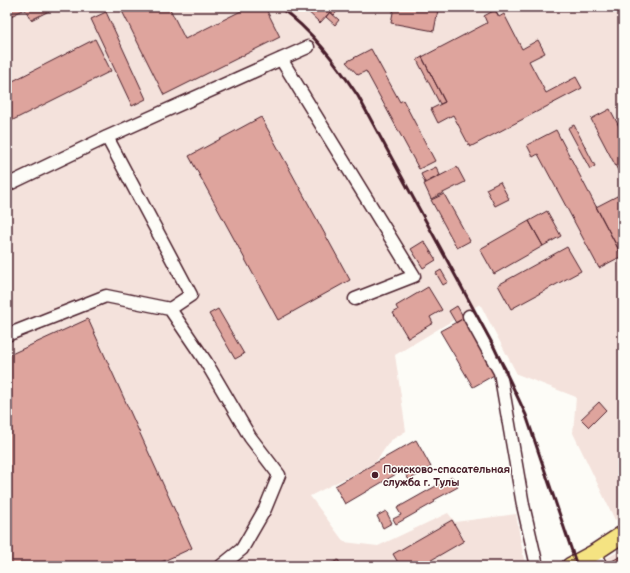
<svg xmlns="http://www.w3.org/2000/svg" width="630" height="573" viewBox="0 0 630 573" font-family="'Balsamiq Sans',sans-serif">
  <style>
    .built { fill: #f4e2dc }
    .building { fill: #dea49d; stroke: #4a1f2b }
    .lines { fill: none; stroke-linecap: round; stroke-linejoin: round }
    .minor-casing { stroke: #4a1f2b; stroke-width: 15 }
    .major-casing { stroke: #4a1f2b; stroke-width: 19 }
    .minor { stroke: #fdfcf7; stroke-width: 12 }
    .major { stroke: #f5e382; stroke-width: 16 }
    .rail { stroke: #4a1f2b; stroke-width: 3 }
    .poi-dot { fill: #4a1f2b; stroke: #fdfcf7; stroke-width: 1.5 }
    .labels { text-anchor: middle; dominant-baseline: central; stroke-width: 3; stroke-linejoin: round; paint-order: stroke }
    .poi-label { font-size: 11px; font-weight: bold; fill: #4a1f2b; stroke: #fdfcf7; text-anchor: start }
  </style>
  <rect width="100%" height="100%" fill="#fdfcf7"/>
  <filter id="ink" filterUnits="userSpaceOnUse"><feTurbulence type="fractalNoise" baseFrequency=".025" numOctaves="2"/><feDisplacementMap in="SourceGraphic" scale="8" xChannelSelector="R" yChannelSelector="G"/><feConvolveMatrix kernelMatrix="1 2 1 2 8 2 1 2 1" color-interpolation-filters="sRGB"/></filter>
  <g filter="url(#ink)">
    <path class="built" d="M7 7H623V515L615 520 573 433 576 397 517 374 480 304 395 355 406 431 390 441 375 463 310 496 344 542 378 546 448 513 455 522 516 514 525 566H7Z
      M623 549V566H604L601 561Z"/>
    <path class="building" d="M7 7H57L31 20 25 9 7 18Z
      M120 7H169L185 39 249 7H265L280 37 164 95Z
      M303 7H341L334 15 330 12 320 23Z
      M394 7H424L438 10 434 31 391 23Z
      M495 10 499 17 504 14 522 49 538 40 545 53 529 61 546 93 576 77 582 88 470 147 453 115 438 123 431 109 445 102 422 57 487 23 484 16Z
      M106 12 146 99 132 106 91 19Z
      M330 12 339 20 335 25 326 17Z
      M95 39 111 71 7 123V84Z
      M371 49 400 102 403 100 435 161 419 169 366 71 358 75 346 62Z
      M422 57 445 102 440 104 417 60Z
      M610 109 623 134V180L591 119Z
      M261 117 350 280 278 320 189 156Z
      M574 125 595 166 590 169 568 128Z
      M556 130 622 256 599 268 538 154 533 157 527 145Z
      M436 167 440 175 425 183 421 174Z
      M457 167 465 182 431 199 424 184Z
      M500 182 509 199 495 206 486 189Z
      M623 193V255L622 256 596 207Z
      M444 194 470 241 457 248 431 200Z
      M547 211 561 236 543 246 529 221Z
      M529 221 543 246 494 274 480 249Z
      M424 241 436 260 423 268 411 249Z
      M567 247 581 271 511 309 498 285Z
      M441 270 448 282 443 285 436 273Z
      M428 287 442 310 430 317 433 323 408 338 393 313 398 310 396 306Z
      M457 306 464 318 456 323 449 311Z
      M218 309 244 354 235 359 209 314Z
      M464 318 496 374 473 387 440 331Z
      M88 319 192 548 153 566H7V356Z
      M599 402 606 410 589 427 581 419Z
      M416 440 431 467 409 480 403 470 345 504 335 486Z
      M452 477 458 487 434 500 435 502 396 524 393 519 401 515 397 508Z
      M386 511 392 523 383 528 377 516Z
      M452 520 464 541 421 566H400L393 554Z
      M623 555V566H612L610 562Z
      M338 560 342 566H327Z"/>
    <g class="lines">
      <defs>
        <path id="minor" d="M281 59 414 276 355 299
          M107 137 308 47
          M7 185 107 137 191 295 170 309 206 362 250 437 279 475 265 509 242 549 221 566
          M469 316 500 372 523 505 537 566
          M7 335 106 296 170 309
          M594 553 601 566"/>
        <path id="major" d="M570 566 594 553 623 534"/>
      </defs>
      <use href="#minor" class="minor-casing"/>
      <use href="#major" class="major-casing"/>
      <use href="#minor" class="minor"/>
      <use href="#major" class="major"/>
      <path class="rail" d="M279 7C312 30 336 63 358 96L493 345 526 415 577 566"/>
    </g>
  </g>
  <circle class="poi-dot" cx="375" cy="475" r="4"/>
  <g class="labels">
    <g class="poi-label">
      <text x="383" y="469">Поисково-спасательная<tspan x="383" dy="13">служба г. Тулы</tspan></text>
    </g>
  </g>
  <rect width="630" height="573" fill="none" stroke="#fdfcf7" stroke-width="24"/>
  <rect x="12" y="12" width="606" height="549" fill="none" stroke="#4a1f2b" stroke-width="1.5" filter="url(#ink)"/>
</svg>
